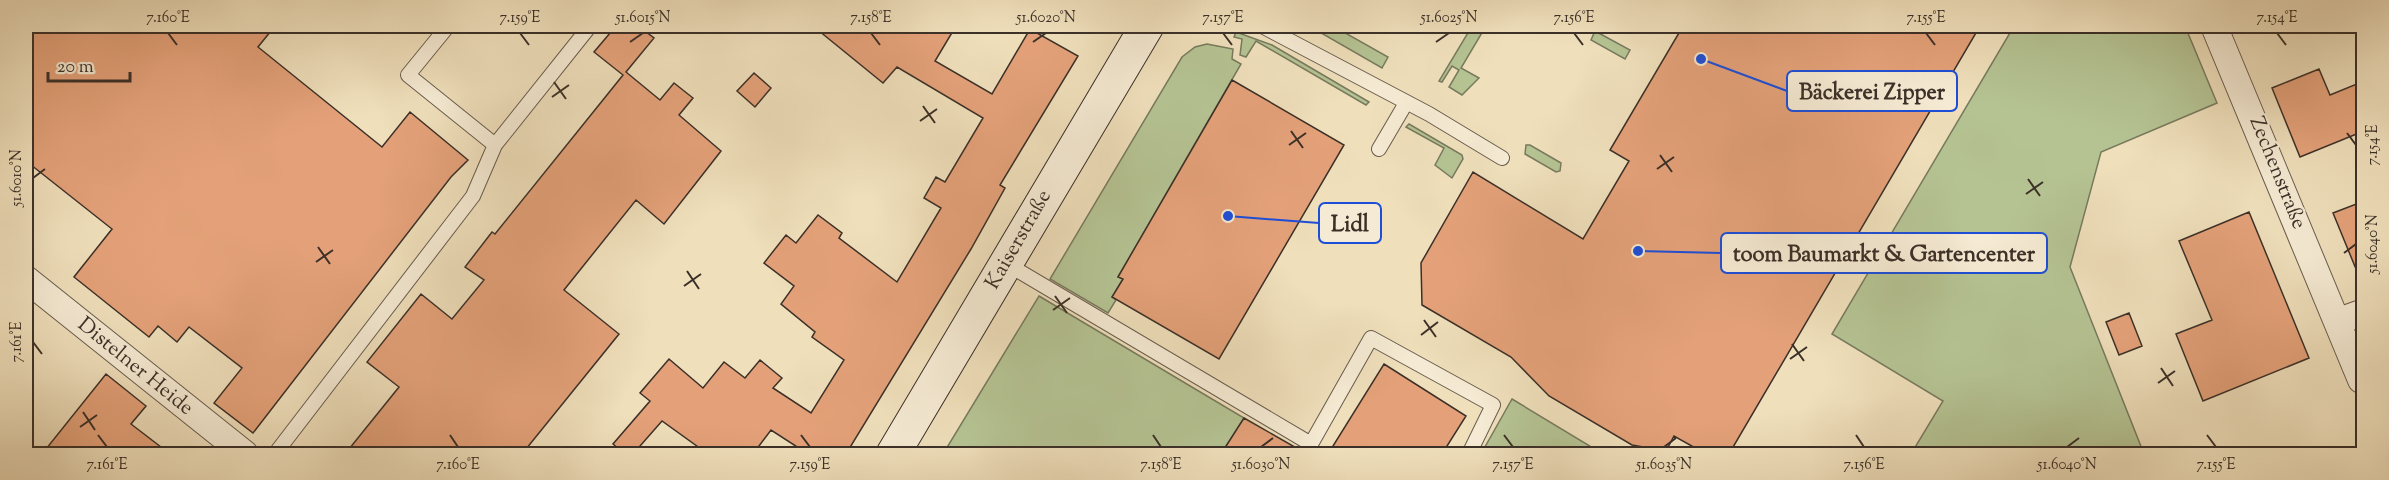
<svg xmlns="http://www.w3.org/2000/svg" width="2389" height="480" viewBox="0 0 2389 480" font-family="'Sorts Mill Goudy',serif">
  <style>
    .green { fill: #b5c393; stroke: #787a5e; stroke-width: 1.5 }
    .building { fill: #e4a179; stroke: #3b3028; stroke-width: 1.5 }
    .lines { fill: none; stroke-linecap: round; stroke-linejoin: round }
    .service-casing { stroke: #685c4d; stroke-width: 16 }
    .minor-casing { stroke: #685c4d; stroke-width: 28 }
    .secondary-casing { stroke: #3b3028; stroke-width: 35 }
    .service { stroke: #f5ead3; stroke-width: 14 }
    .minor { stroke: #f5ead3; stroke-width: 26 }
    .secondary { stroke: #f5ead3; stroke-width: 33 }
    .ticks { fill: none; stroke: #3b3028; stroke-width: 2 }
    .labels { text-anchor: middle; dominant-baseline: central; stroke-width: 4.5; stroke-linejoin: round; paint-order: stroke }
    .street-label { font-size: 21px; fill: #3b3028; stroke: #f5ead3 }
    .leader { fill: none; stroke: #1d4ed8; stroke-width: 2 }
    .callout-dot { fill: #1d4ed8; stroke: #f5ead3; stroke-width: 2 }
    .callout { fill: #f5ead3; stroke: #1d4ed8; stroke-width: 2 }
    .callout-label { font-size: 22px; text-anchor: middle; font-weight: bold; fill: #3b3028 }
    .neatline { fill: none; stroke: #3b3028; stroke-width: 2 }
    .ticks-label { font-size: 15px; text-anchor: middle; fill: #3b3028 }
  </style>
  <rect width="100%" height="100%" fill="#efdfbb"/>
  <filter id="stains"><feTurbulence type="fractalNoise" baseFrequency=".00333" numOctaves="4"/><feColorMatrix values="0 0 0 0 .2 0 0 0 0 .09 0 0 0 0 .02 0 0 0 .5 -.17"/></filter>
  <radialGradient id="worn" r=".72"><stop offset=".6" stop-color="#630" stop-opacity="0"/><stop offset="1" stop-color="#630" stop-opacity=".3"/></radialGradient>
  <path class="green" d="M1309 26H1333L1388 57 1382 68Z
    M1472 26H1486L1461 68 1479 78 1462 95 1449 87 1459 70 1452 66 1442 82 1439 81Z
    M2014 26H2185L2217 103 2101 152 2070 267 2144 454H1911L1943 401 1832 334Z
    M1595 31 1630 50 1625 59 1591 40Z
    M1236 32 1272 45 1369 102 1366 105 1256 41 1246 57 1240 55 1242 39 1234 37Z
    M1207 44 1233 49 1232 59 1241 64 1118 277 1123 279 1112 297 1116 300 1108 313 1050 279 1182 57 1195 47Z
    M1409 124 1462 155 1463 159 1452 178 1435 165 1444 148 1406 127Z
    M1526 145H1530L1561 163 1560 171 1556 172 1525 154Z
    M1039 296 1244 418 1221 454H943Z
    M1512 399 1603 454H1481Z"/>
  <path class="building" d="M26 26H275L258 47 382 147 410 112 468 160 451 177 253 433 214 403 242 368 189 327 177 342 158 326 149 337 74 277 112 229 26 161Z
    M616 26H638L654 38 626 72 660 100 674 83 693 98 679 115 721 151 664 224 636 200 564 290 619 334 522 454H345L399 387 367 362 421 294 452 319 484 280 465 267 492 232 495 234 623 75 594 52Z
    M813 26H956L935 61 992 94 1030 29 1078 56 1000 185 1005 188 971 249 846 454H808L771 430 753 454H708L662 421 633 454H625L613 444 650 401 640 393 669 359 703 388 724 362 745 378 760 360 782 378 773 388 811 413 844 360 812 337 815 332 781 304 794 286 764 263 786 235 796 243 818 215 842 233 839 238 897 282 941 208 924 198 936 177 945 182 983 118 897 67 883 83Z
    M1683 26H1980L1729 454H1706L1674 436 1666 451 1632 445 1549 396 1511 357 1422 305 1421 263 1473 172 1583 239 1629 161 1610 150Z
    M2319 69 2330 95 2364 81V131L2300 157 2272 88Z
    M754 73 771 88 755 107 737 91Z
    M1232 80 1344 145 1219 359 1112 297 1123 279 1118 277Z
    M2364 201V286H2363L2333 213Z
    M2249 212 2309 358 2203 401 2176 334 2212 320 2179 241Z
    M2129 313 2142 346 2119 355 2106 322Z
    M1384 364 1466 416 1442 454H1328Z
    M106 374 146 406 131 424 170 454H42Z
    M1244 418 1307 454H1221Z"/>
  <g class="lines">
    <defs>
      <path id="service" d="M448 26 408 75 495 145
        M1262 26 1429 114 1502 158
        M1379 149 1406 103
        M1007 264 1311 444 1371 338 1493 405 1469 454
        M275 454 473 196 495 145 590 26"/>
      <path id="minor" d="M2214 26 2361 380 2364 379
        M26 279 245 454
        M2339 321 2364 312"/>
      <path id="secondary" d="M893 454 1147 26"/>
    </defs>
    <use href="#service" class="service-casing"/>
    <use href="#minor" class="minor-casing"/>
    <use href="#secondary" class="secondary-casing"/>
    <use href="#service" class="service"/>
    <use href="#minor" class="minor"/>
    <use href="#secondary" class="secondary"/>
  </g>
  <path class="ticks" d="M168 33 177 45M520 33 529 45M871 33 880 45M1223 33 1232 45M1574 33 1583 45M1926 33 1935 45M2277 33 2286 45M630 42 643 33M1033 42 1046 33M1436 42 1449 33M554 82 566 99M552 97 569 85M923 106 935 123M920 121 937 109M1291 131 1303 148M2347 133 2356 145M1289 145 1306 133M1660 155 1672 172M1657 169 1674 157M33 178 45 169M2028 179 2040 196M2026 194 2043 182M318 247 330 264M2344 253 2356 244M316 262 333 250M687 271 699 289M684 286 701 274M1055 296 1067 313M1053 310 1070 298M1424 320 1436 337M1421 335 1438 322M33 342 42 354M1792 344 1804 361M1790 359 1807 347M2161 368 2173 386M2158 383 2175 371M83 412 95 430M80 427 97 415M98 435 107 447M450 435 458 447M801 435 810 447M1153 435 1161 447M1504 435 1513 447M1856 435 1864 447M2207 435 2216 447M1261 447 1273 438M1664 447 1676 438M2067 447 2079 438"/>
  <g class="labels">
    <g class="street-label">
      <text transform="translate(2277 173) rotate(68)">Zechenstraße</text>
      <text transform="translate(1019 240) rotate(-60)">Kaiserstraße</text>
      <text transform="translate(135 367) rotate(39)">Distelner Heide</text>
    </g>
  </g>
  <path class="leader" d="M1701 59L1787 91M1228 216L1319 223M1638 251L1721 253"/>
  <g class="callout-dot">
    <circle cx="1701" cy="59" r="6"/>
    <circle cx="1228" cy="216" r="6"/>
    <circle cx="1638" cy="251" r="6"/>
  </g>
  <g class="callout">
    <rect x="1787" y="71" width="170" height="40" rx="6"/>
    <rect x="1319" y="203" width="62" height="40" rx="6"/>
    <rect x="1721" y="233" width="326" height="40" rx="6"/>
  </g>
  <g class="callout-label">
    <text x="1872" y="99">Bäckerei Zipper</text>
    <text x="1350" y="231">Lidl</text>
    <text x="1884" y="261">toom Baumarkt &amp; Gartencenter</text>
  </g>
  <rect width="2389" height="480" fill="none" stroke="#efdfbb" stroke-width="66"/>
  <path d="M48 72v9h82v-9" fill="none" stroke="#3b3028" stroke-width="3"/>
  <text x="57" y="72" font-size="18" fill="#3b3028" stroke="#f5ead3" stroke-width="4.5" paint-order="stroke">20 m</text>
  <rect x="33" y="33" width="2323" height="414" class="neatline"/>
  <g class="ticks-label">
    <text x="168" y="22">7.160°E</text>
    <text x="520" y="22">7.159°E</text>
    <text x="643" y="22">51.6015°N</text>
    <text x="871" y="22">7.158°E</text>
    <text x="1046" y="22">51.6020°N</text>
    <text x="1223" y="22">7.157°E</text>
    <text x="1449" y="22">51.6025°N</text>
    <text x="1574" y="22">7.156°E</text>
    <text x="1926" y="22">7.155°E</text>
    <text x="2277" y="22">7.154°E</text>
    <text transform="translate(2372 145) rotate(-90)" y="5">7.154°E</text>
    <text transform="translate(16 178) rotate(-90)" y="5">51.6010°N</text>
    <text transform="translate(2372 244) rotate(-90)" y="5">51.6040°N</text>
    <text transform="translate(16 342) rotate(-90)" y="5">7.161°E</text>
    <text x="107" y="469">7.161°E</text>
    <text x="458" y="469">7.160°E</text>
    <text x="810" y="469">7.159°E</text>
    <text x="1161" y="469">7.158°E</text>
    <text x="1261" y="469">51.6030°N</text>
    <text x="1513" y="469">7.157°E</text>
    <text x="1664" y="469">51.6035°N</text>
    <text x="1864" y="469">7.156°E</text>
    <text x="2067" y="469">51.6040°N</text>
    <text x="2216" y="469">7.155°E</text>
  </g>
  <rect width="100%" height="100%" filter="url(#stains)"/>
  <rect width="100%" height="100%" fill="url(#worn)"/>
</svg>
